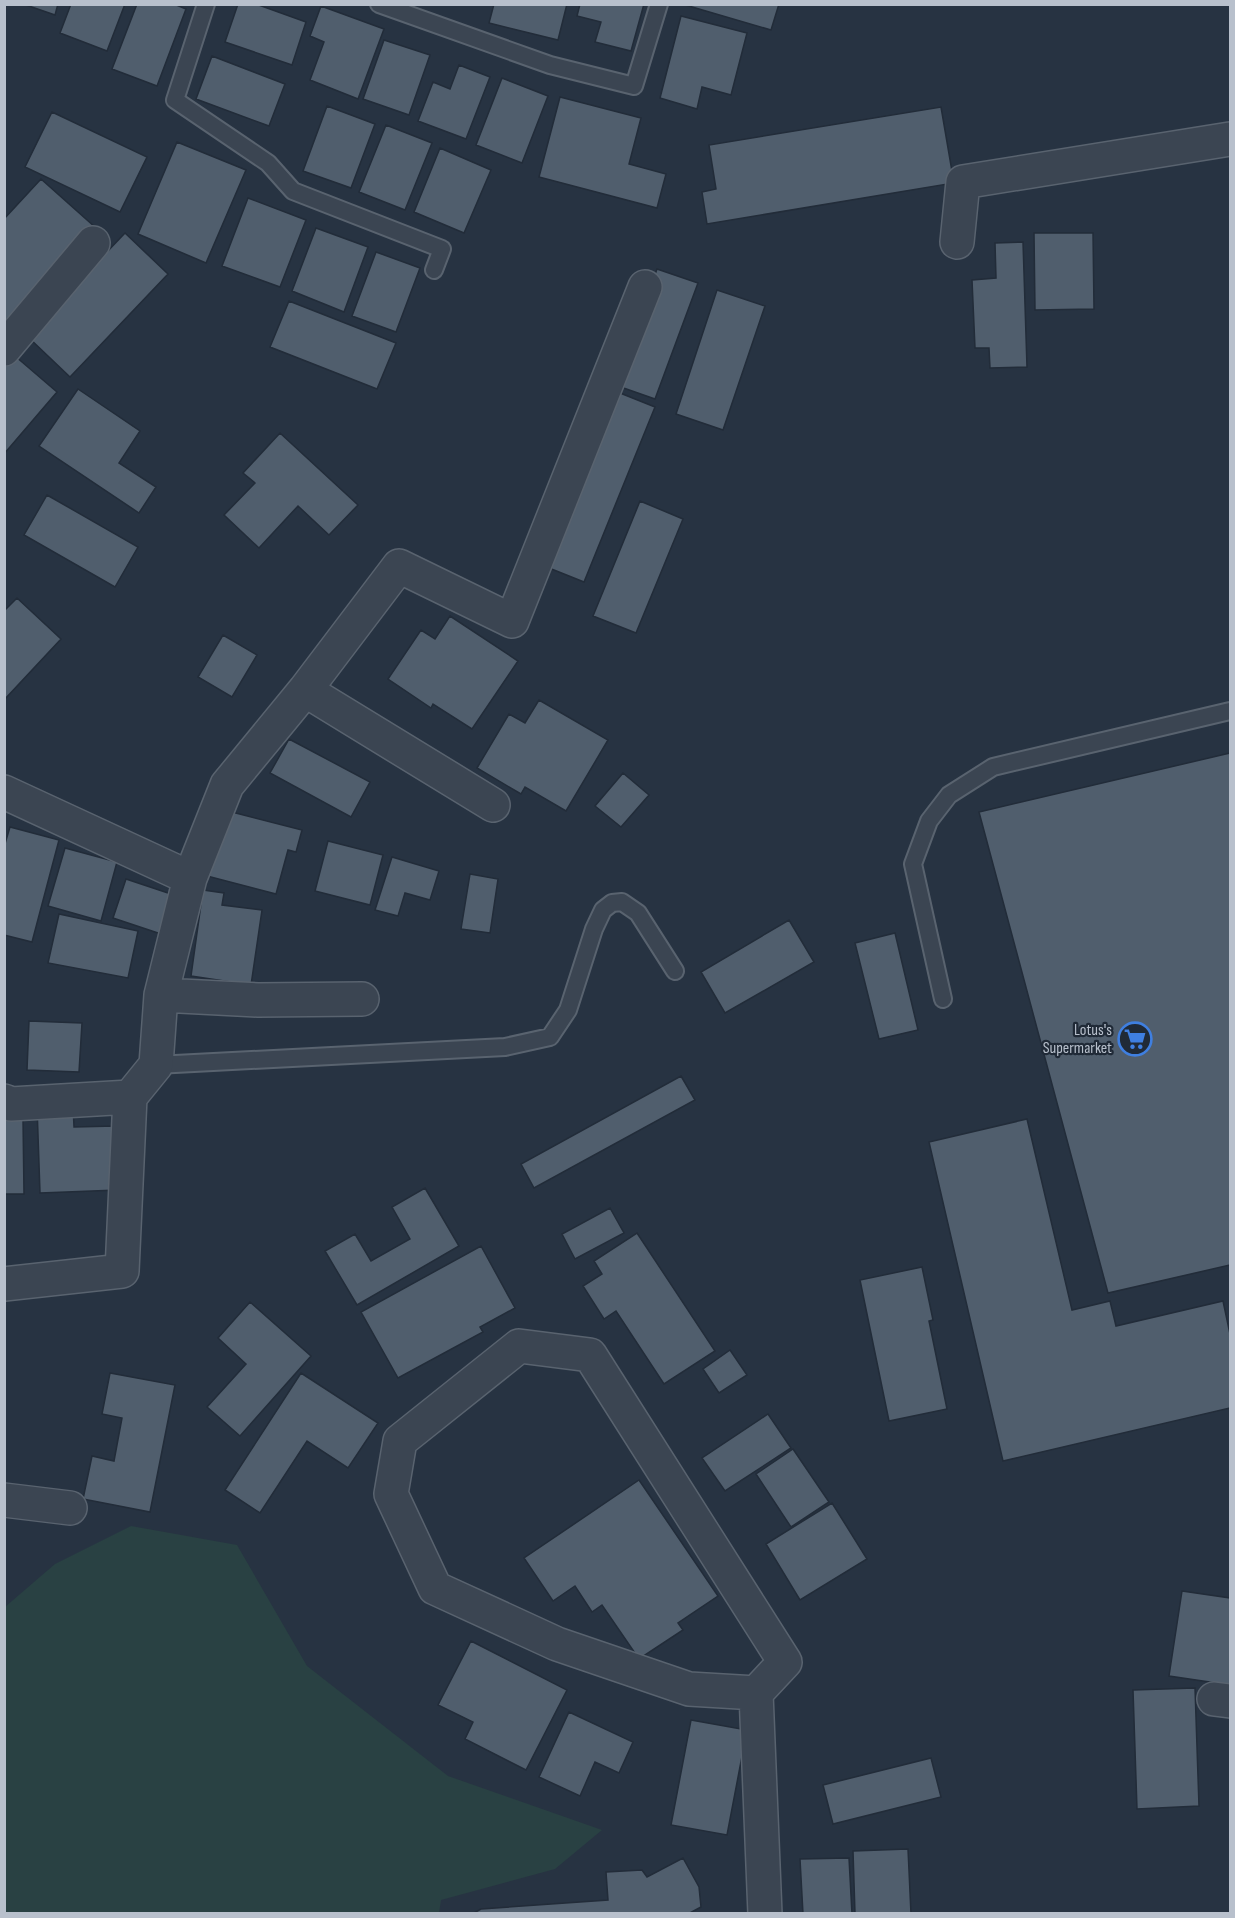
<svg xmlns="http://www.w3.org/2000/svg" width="1235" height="1918" viewBox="0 0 1235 1918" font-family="'Sofia Sans Condensed',sans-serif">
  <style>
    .green { fill: #294143 }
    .building { fill: #505e6d; stroke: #222c39; stroke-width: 1.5 }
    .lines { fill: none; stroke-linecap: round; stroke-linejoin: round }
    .service-casing { stroke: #59636f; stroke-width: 20 }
    .minor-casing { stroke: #59636f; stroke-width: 36 }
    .service { stroke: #3b4552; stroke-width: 16 }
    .minor { stroke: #3b4552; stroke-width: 33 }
    .labels { text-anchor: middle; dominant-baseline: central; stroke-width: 4.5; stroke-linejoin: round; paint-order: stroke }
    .poi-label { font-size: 16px; fill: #b8c0cc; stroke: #202a37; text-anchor: end }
  </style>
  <rect width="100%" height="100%" fill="#273342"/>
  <path class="green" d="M131 1526 237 1545 307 1666 448 1776 602 1830 555 1869 441 1900 439 1913H5V1607L55 1564Z"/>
  <path class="building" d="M23 4H58L55 15Z
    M71 4H125L107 51 60 33Z
    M137 4H174L186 9 157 86 112 69Z
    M238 4H256L306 22 292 65 225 42Z
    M494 4H567L558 40 489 23Z
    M580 4H644L631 51 595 42 601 22 577 16Z
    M682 4H779L771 30Z
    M321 6 384 29 358 99 310 80 324 42 310 36Z
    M681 16 747 33 731 95 702 87 697 109 660 98Z
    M384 40 430 55 409 115 363 99Z
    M212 56 285 84 269 126 196 99Z
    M459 65 490 77 466 139 418 121 433 82 450 89Z
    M502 78 548 96 522 163 476 145Z
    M560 97 641 118 629 164 666 174 657 208 539 177Z
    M327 106 375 124 351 188 303 171Z
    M941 107 954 183 707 224 702 192 716 189 709 145Z
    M52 112 147 157 120 212 25 167Z
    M386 125 432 143 405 210 359 192Z
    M177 142 246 170 206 263 138 234Z
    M440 148 491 170 464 233 414 212Z
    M41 179 96 228 4 330V219Z
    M248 198 306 220 280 287 222 266Z
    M316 228 368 247 344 312 292 291Z
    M125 233 168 274 70 377 27 336Z
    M1034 233H1093L1094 309 1035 310Z
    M1023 242 1027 367 990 368 989 348H975L972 280 996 278 995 243Z
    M376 252 420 268 396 332 352 316Z
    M657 269 698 283 655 399 615 385Z
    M717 290 765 306 723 430 676 414Z
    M289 301 396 343 377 389 270 347Z
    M15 356 57 392 4 454V368Z
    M78 389 140 431 119 463 156 487 139 513 39 446Z
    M615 391 655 407 584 582 544 566Z
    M280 433 358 505 329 535 298 506 259 548 224 515 255 483 243 473Z
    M47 495 138 547 115 587 24 535Z
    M640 501 683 519 636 633 593 616Z
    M17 598 61 639 4 700V611Z
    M450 616 518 661 472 729 433 704 431 708 388 679 421 630 435 639Z
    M223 635 257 655 232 697 198 677Z
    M539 700 608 740 566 811 525 787 521 794 477 768 509 714 525 723Z
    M289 739 370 782 351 817 270 773Z
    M1230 753V1265L1108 1293 979 812Z
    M623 773 649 795 621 827 595 806Z
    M224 810 302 830 296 852 288 850 276 894 207 876Z
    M10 827 59 840 32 942 4 935V847Z
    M328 841 383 855 370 905 315 891Z
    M65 848 117 862 101 921 48 906Z
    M392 857 439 871 430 900 405 893 398 916 375 910Z
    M470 874 498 879 490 933 461 929Z
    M126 879 174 895 161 934 113 918Z
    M203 890 224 893 222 905 262 910 251 985 191 976Z
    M59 914 138 931 128 978 48 963Z
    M789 920 814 962 725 1013 701 972Z
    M895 933 918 1030 879 1039 855 943Z
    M29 1021 82 1023 79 1072 27 1070Z
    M681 1076 695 1100 534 1188 521 1164Z
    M73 1105 74 1127 116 1126 118 1190 40 1193 37 1106Z
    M4 1119H23L24 1194H4Z
    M1027 1119 1072 1310 1110 1301 1116 1326 1223 1301 1230 1334V1408L1003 1461 929 1142Z
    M425 1188 459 1246 357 1305 325 1251 355 1234 371 1261 410 1239 392 1207Z
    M610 1208 624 1233 575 1259 562 1234Z
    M637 1233 715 1351 664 1384 616 1311 604 1319 583 1286 602 1274 594 1261Z
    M481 1246 515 1308 480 1327 483 1332 398 1378 361 1312Z
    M922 1267 933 1320 929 1321 947 1409 889 1421 860 1280Z
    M250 1302 311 1356 240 1436 207 1407 246 1364 218 1338Z
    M730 1350 747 1375 719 1393 703 1369Z
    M110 1373 175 1385 150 1512 83 1499 92 1456 114 1461 122 1418 102 1414Z
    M301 1373 378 1423 348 1468 307 1441 260 1513 225 1490Z
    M768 1414 791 1448 725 1491 702 1458Z
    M793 1449 829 1502 791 1527 756 1474Z
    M639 1480 718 1596 678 1623 683 1630 639 1659 602 1605 592 1612 575 1586 553 1601 524 1558Z
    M832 1503 867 1559 800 1600 766 1544Z
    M1182 1591 1230 1598V1685L1169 1676Z
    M471 1641 567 1690 526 1770 465 1739 473 1722 438 1705Z
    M1195 1688 1199 1806 1137 1809 1133 1690Z
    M569 1712 633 1742 619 1773 595 1762 580 1796 539 1777Z
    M691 1720 747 1730 727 1835 671 1825Z
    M931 1758 941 1797 833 1824 823 1785Z
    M908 1849 911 1914H855L853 1851Z
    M683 1858 699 1887 701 1907 688 1914H472L481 1909 608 1900 606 1872 642 1870 647 1877Z
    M849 1858 852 1914H803L800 1859Z"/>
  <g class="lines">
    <defs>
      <path id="service" d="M206 4 175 100 268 163 293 191 442 249 434 270
        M379 4 550 65 634 86 659 4
        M943 999 913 864 929 821 949 795 993 767 1230 711
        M156 1065 505 1047 550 1037 568 1010 594 929 603 910 612 903 622 902 638 913 675 971"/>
      <path id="minor" d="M957 242 963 182 1230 139
        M4 349 93 243
        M305 690 493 805
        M4 792 190 878
        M161 995 258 1000 362 999
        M4 1101 11 1104 130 1097
        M4 1284 122 1271 130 1097 156 1065 161 995 190 878 227 785 305 690 399 566 512 621 645 287
        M519 1346 590 1355 785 1662 756 1693 689 1689 557 1644 435 1588 391 1494 400 1441Z
        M4 1500 70 1508
        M756 1693 765 1914
        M1214 1699 1230 1701"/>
    </defs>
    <use href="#service" class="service-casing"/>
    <use href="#minor" class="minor-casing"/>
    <use href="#service" class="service"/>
    <use href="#minor" class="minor"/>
  </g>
  <defs>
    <symbol id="supermarket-ring" viewBox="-11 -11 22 22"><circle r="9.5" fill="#202a37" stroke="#3f7fe0" stroke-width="1.5"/><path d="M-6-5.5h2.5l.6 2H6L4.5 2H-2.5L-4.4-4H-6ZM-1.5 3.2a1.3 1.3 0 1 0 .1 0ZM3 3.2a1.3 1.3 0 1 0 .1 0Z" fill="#3f7fe0"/></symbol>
  </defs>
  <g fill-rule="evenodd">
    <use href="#supermarket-ring" x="1116" y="1020" width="38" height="38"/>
  </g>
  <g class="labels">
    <g class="poi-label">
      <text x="1112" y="1030">Lotus's<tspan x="1112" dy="18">Supermarket</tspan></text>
    </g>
  </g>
  <rect width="1235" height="1918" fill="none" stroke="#b8c0cc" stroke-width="12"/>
</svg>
